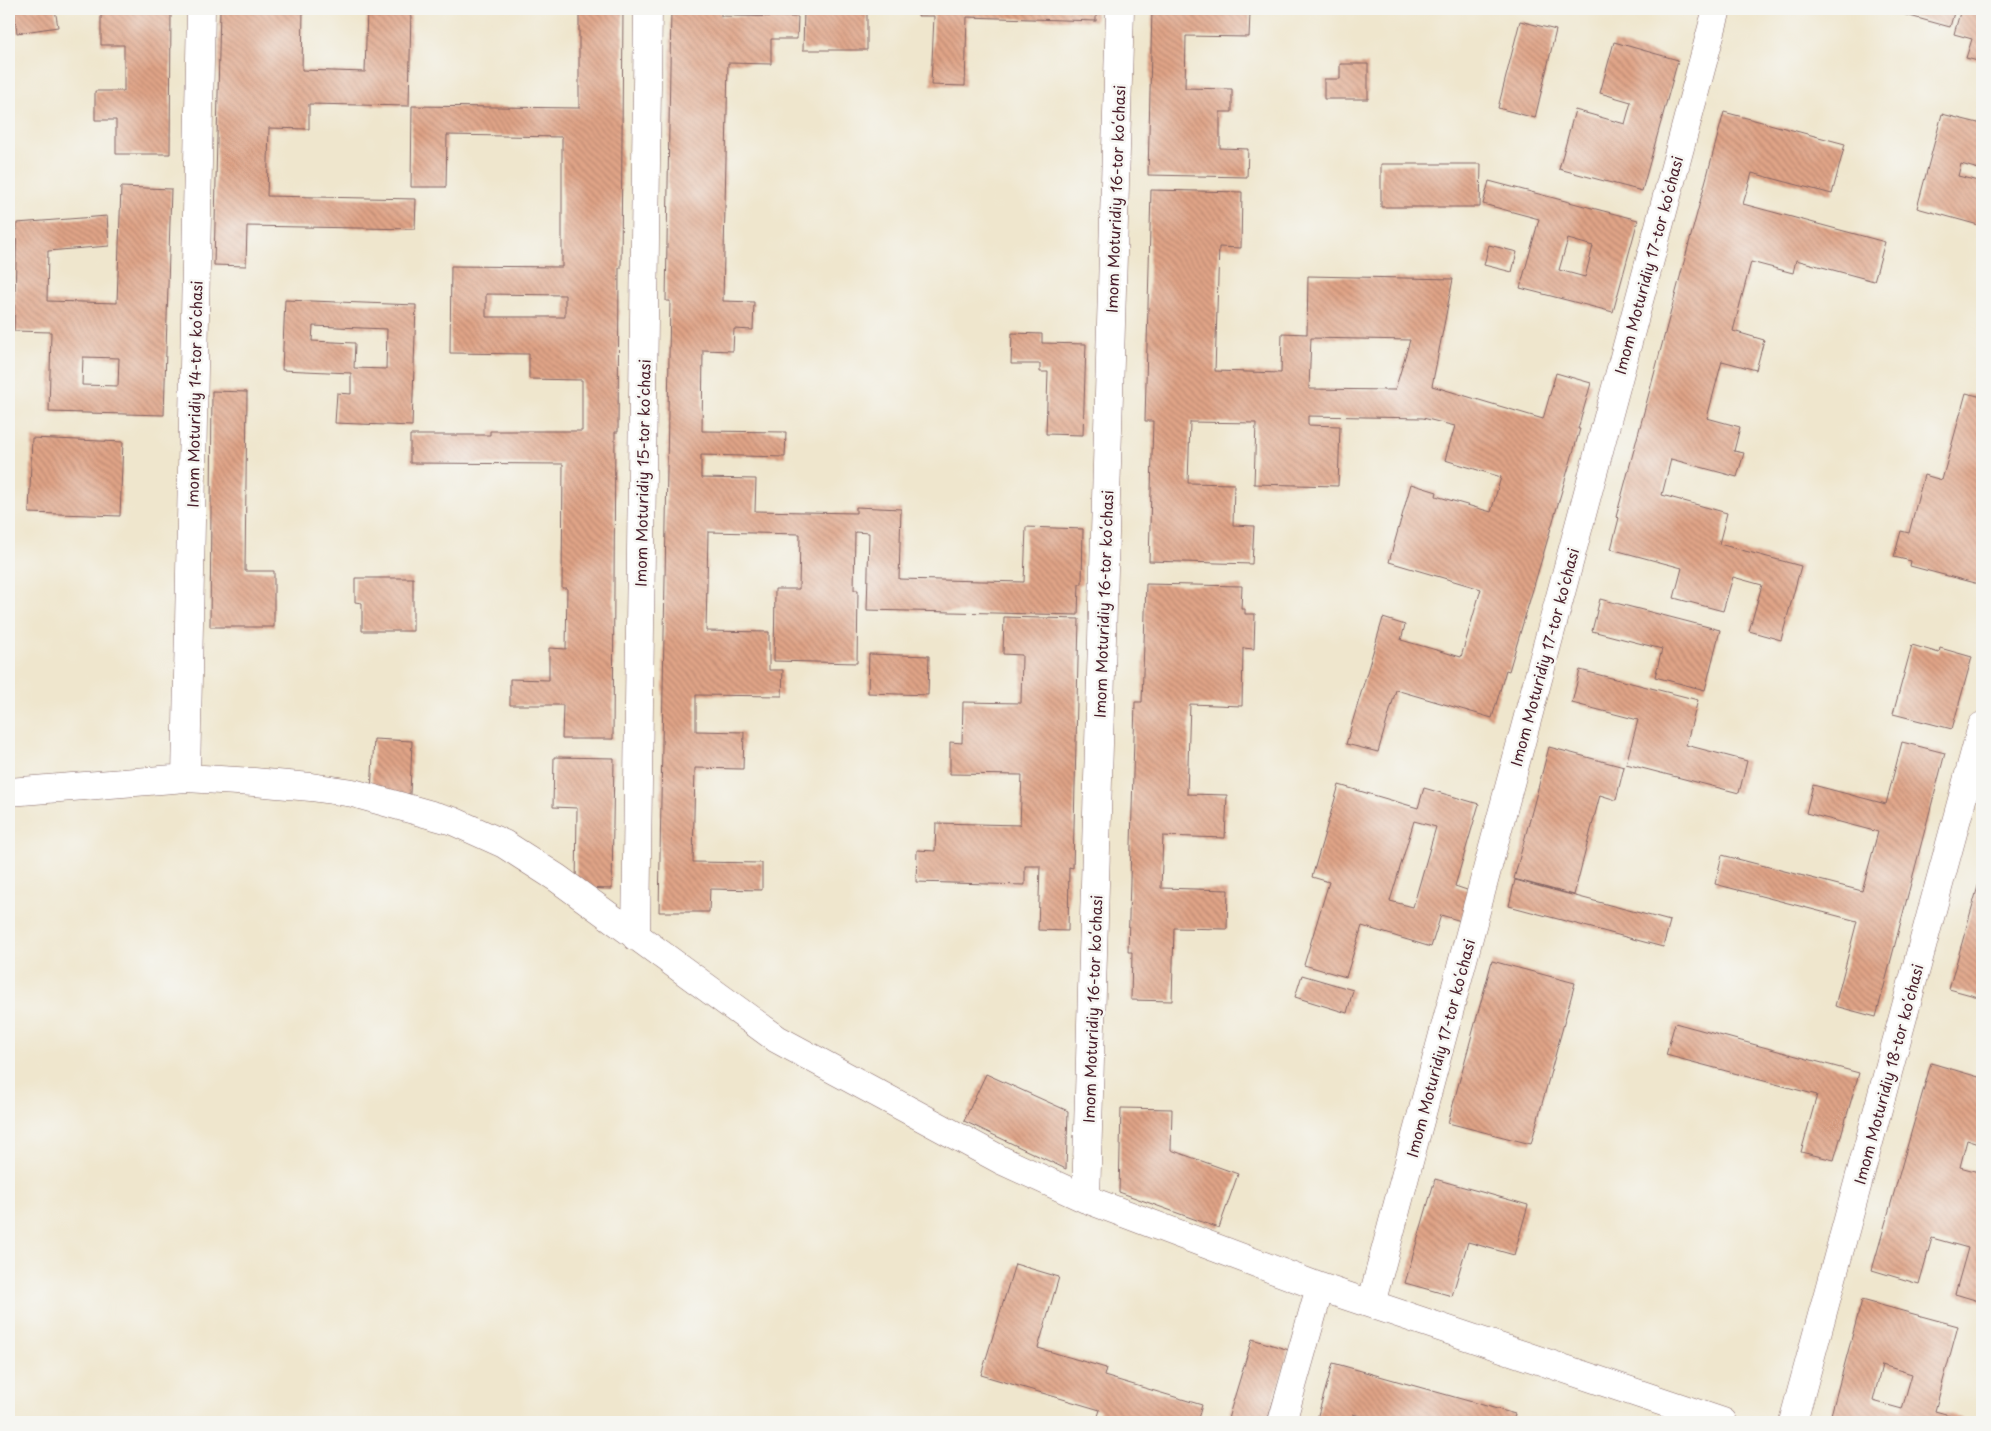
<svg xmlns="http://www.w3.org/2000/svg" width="1991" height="1431" viewBox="0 0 1991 1431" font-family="'Playpen Sans',sans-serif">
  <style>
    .building { fill: url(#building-back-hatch); fill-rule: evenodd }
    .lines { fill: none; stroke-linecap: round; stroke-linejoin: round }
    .minor-casing { stroke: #846564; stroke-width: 29 }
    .minor { stroke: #fff; stroke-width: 28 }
    .labels { text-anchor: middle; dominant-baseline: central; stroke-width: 5; stroke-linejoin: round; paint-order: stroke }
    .street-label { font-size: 15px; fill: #4a1f2b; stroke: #f6f6f2 }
  </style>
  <defs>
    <pattern id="building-back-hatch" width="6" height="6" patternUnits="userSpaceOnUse" patternTransform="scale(1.25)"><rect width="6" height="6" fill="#e0a487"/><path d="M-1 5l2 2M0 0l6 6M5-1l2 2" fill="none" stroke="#b8856f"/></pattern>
  </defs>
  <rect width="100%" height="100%" fill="#f6f6f2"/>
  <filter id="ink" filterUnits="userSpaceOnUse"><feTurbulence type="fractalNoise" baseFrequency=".02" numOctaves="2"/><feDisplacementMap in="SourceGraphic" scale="10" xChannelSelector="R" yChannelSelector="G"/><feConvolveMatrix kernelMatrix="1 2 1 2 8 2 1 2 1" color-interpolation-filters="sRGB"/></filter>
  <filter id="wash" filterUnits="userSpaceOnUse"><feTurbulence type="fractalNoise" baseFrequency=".0096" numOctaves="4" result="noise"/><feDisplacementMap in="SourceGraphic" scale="20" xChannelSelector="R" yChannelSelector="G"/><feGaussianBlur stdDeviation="1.12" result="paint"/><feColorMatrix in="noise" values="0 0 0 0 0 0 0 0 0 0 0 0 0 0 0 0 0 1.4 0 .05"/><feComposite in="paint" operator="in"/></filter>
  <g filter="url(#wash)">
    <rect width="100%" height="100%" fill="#efe6cd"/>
    <g id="blocks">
      <path class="building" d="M14 9H55L58 27 17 33Z
        M220 9H303L302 70 365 72 367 9H411L409 106 309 104V129L269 128 267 196 416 199 415 229 247 226 246 266 214 265Z
        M579 9H623L621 268H619L618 432H615L613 739H562L563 705H510V679L549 680V648L566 649 567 588H562L563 464 410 463V435H490V431H582V380L529 379V354L450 353 451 266 562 267V137L447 135 446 187H411L412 106 579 108ZM486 294 565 295V317H486Z
        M671 9H721V16L798 17 797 39H771V64L728 63 723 301 754 302 753 330 734 329 733 351 703 350 702 431 786 432 785 457 701 455V478L756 479 755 511 856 513V507L901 509 899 579 1024 582 1026 527 1083 529 1082 584H1079L1078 615 867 610 869 533 855 532 854 590H858L857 663 774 661 775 589H799L800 534 708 532 706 631 769 632V670H783L782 696 696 695V731L744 732 743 769 695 768 693 862 762 863V890L710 889 709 912H659L670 301H666Z
        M804 9H867V50H803Z
        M919 9H1096V21L967 17 965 86 931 85 934 16H918Z
        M1152 9H1236V13H1250L1249 37 1186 36 1185 88 1232 89V112H1220V148L1248 149 1247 177 1148 175Z
        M1884 9H1955L1950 27Z
        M1961 9H1982V62L1966 58 1972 39 1954 34Z
        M101 10H171L170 154H116V120H95V91H124V45H101Z
        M1520 21 1556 30 1535 118 1498 108Z
        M1614 42 1678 60 1642 191 1559 169 1575 110 1625 124 1631 102 1600 93Z
        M1340 64H1368V99H1324V79H1340Z
        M1724 112 1845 144 1832 194 1752 173 1743 204 1885 242 1874 281 1796 260 1793 273 1751 262 1733 331 1764 340 1756 370 1722 361 1707 418 1740 427 1734 451 1744 453 1737 477 1671 459 1662 495 1727 513 1719 544 1801 566 1781 640 1749 631 1762 585 1733 577 1723 611 1674 598 1682 568 1611 549 1619 518 1616 517Z
        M1942 114 1982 124V170L1961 164 1958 176 1982 182V226L1917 208Z
        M1381 164H1481L1480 207H1381Z
        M1489 181 1638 220 1613 312 1520 288 1539 219 1483 204ZM1568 239 1593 246 1585 277 1559 270Z
        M121 187 171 189 164 415 49 412 51 332 14 331 17 223 107 216 109 246 48 251 47 301 117 303ZM83 357 119 358 118 386 82 385Z
        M1151 190 1242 192 1241 248 1219 247 1215 371 1281 373 1282 333 1307 334 1308 276 1453 279 1432 386 1543 419 1556 373 1591 383 1578 429H1580L1509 671 1506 670 1492 718 1396 690 1378 752 1346 744 1383 618 1405 625 1401 640 1461 657 1481 589 1389 562 1411 484 1437 492 1436 496 1491 512 1501 477 1445 460 1455 426 1423 418 1308 416V425L1340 426 1338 486 1254 484 1256 423 1190 422 1188 483 1234 484 1233 525 1254 526 1252 564 1149 561 1153 421H1145ZM1311 338 1410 340 1395 390 1309 389Z
        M1489 245 1517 252 1512 272 1484 265Z
        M1982 296V310L1978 309Z
        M285 300 416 305 412 426 335 423 337 393 351 394V373L282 370ZM313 326 387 329 386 369 354 368 355 343 312 341Z
        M1012 333 1042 334V343L1086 344 1083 435 1046 434 1048 372H1040V364H1011Z
        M212 391 247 392 245 571H274V627H210Z
        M1966 393 1982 397V585L1910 566 1911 561 1894 557 1901 531 1909 533 1924 475 1942 480Z
        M32 438 123 442 120 516 29 513Z
        M355 578H413V631H362V603L355 602Z
        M1146 584 1242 586 1241 609H1245V614H1255L1254 649 1243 648 1242 706 1190 704 1187 794 1227 795 1225 838 1163 836 1161 888 1228 890 1227 929 1174 928 1172 1001 1131 1000 1132 952H1128L1135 702H1142Z
        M1600 599 1720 630 1705 690 1655 677 1662 649 1592 631Z
        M1004 617 1079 619 1073 868 1069 867 1068 931 1038 930 1040 866H1025V885L916 882 917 850 935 851 936 823 1020 825 1022 775 950 774V742L962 743 963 702 1021 703 1022 655 1003 654Z
        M1912 645 1939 653 1940 648 1972 657 1952 729 1893 714Z
        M869 654 929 656 928 695 868 693Z
        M1580 670 1698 700 1686 745 1747 761 1739 793 1626 764 1638 720 1572 703Z
        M374 739 412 741 410 794 371 792Z
        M1902 742 1945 753 1876 1017 1835 1006 1857 921 1715 884 1722 855 1862 891 1878 832 1806 813 1813 785 1886 804Z
        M1549 747 1624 767 1616 800 1600 795 1574 895 1514 879Z
        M554 757 614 758 612 889 576 888 577 808 553 807Z
        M1339 785 1418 808 1424 788 1479 804 1455 886 1470 891 1461 921 1441 915 1431 947 1362 926 1346 977 1304 965 1329 882 1312 877ZM1414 821 1436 827 1413 907 1390 901Z
        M1982 872V998L1949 989Z
        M1515 880 1670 921 1663 947 1509 906Z
        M1492 961 1575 983 1531 1144 1448 1123Z
        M1302 975 1353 990 1347 1013 1295 997Z
        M1675 1023 1859 1073 1834 1160 1801 1152 1817 1095 1666 1055Z
        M1931 1063 1982 1078V1111L1980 1119 1982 1120V1145L1967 1140 1960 1167 1982 1173V1302L1955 1294 1968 1248 1932 1238 1919 1284 1872 1270Z
        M986 1074 1068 1111 1066 1169 964 1121Z
        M1121 1108 1172 1109 1171 1150 1238 1174 1219 1228 1119 1192Z
        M1435 1179 1528 1205 1514 1255 1468 1242 1452 1296 1405 1283Z
        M1015 1264 1059 1277 1038 1348 1106 1368 1104 1376 1202 1405 1197 1422H1096L1100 1410 981 1375Z
        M1862 1300 1958 1326 1935 1411 1975 1422H1829ZM1882 1365 1912 1374 1902 1409 1873 1401Z
        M1252 1339 1289 1350 1267 1422H1227Z
        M1333 1363 1515 1414 1513 1422H1380L1353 1414 1350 1422H1316Z"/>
    </g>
  </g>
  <g filter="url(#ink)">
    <use href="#blocks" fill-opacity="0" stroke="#846564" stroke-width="1"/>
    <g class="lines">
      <defs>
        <path id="minor" d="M186 778 201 9
          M9 792 186 778 254 782 311 787 353 793 453 821 504 844 557 878 777 1039 1001 1160 1086 1199 1320 1287 1723 1422
          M636 937 648 9
          M1086 1199 1120 9
          M1371 1304 1717 9
          M1282 1422 1320 1287
          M1793 1422 1982 726"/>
      </defs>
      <use href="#minor" class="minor-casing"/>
      <use href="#minor" class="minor"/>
    </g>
  </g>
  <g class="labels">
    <g class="street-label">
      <text transform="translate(1115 199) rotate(-88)">Imom Moturidiy 16-tor koʻchasi</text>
      <text transform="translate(1648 265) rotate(-75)">Imom Moturidiy 17-tor koʻchasi</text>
      <text transform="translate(194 394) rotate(-89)">Imom Moturidiy 14-tor koʻchasi</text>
      <text transform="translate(642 473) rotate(-89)">Imom Moturidiy 15-tor koʻchasi</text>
      <text transform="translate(1103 604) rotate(-88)">Imom Moturidiy 16-tor koʻchasi</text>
      <text transform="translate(1544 657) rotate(-75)">Imom Moturidiy 17-tor koʻchasi</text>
      <text transform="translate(1092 1009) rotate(-88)">Imom Moturidiy 16-tor koʻchasi</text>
      <text transform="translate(1440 1048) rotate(-75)">Imom Moturidiy 17-tor koʻchasi</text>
      <text transform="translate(1888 1074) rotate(-75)">Imom Moturidiy 18-tor koʻchasi</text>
    </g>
  </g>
  <rect width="1991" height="1431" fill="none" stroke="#f6f6f2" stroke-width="30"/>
</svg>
